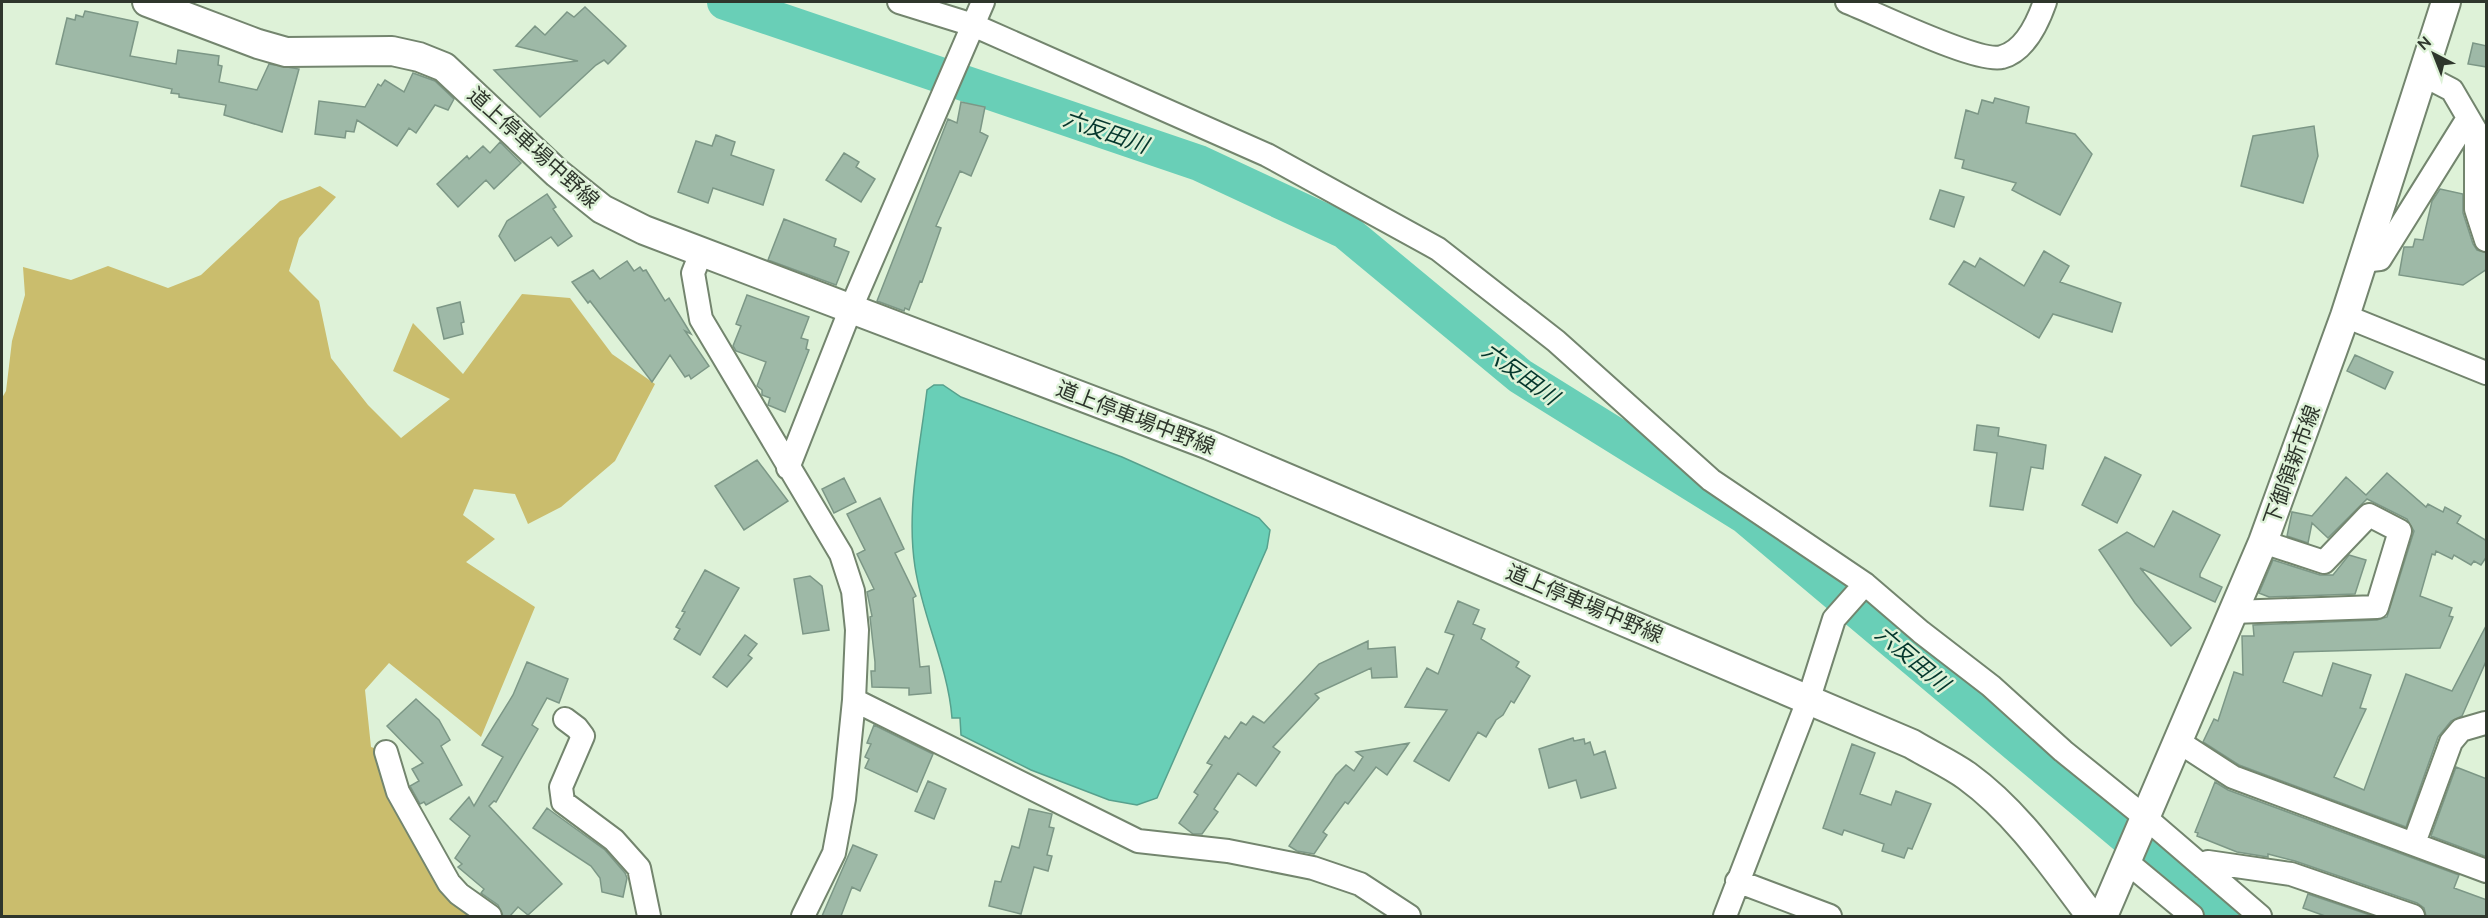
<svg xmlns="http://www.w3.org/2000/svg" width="2488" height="918" viewBox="0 0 2488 918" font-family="Ubuntu,'Noto Sans JP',sans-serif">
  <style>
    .forest { fill: #cabd6d }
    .water { fill: #69cfb7; stroke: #57a18d; stroke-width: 1.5 }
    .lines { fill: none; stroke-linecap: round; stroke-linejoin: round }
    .river { stroke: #69cfb7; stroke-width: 36 }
    .building { fill: #9eb9a7; stroke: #7c9786; stroke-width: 1.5 }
    .minor-casing { stroke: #73856e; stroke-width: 26 }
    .major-casing { stroke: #73856e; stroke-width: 32 }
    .minor { stroke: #fff; stroke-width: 22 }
    .major { stroke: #fff; stroke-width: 28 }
    .labels { text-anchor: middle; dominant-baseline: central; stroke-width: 5; stroke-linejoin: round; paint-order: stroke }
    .street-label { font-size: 21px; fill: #2e362c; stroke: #def2d8 }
    .water-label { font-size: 22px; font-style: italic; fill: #04362c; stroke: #def2d8 }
  </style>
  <rect width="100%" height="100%" fill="#def2d8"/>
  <path class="forest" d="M320 186 336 197 299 238 289 271 319 301 331 358 368 405 401 438 450 399 393 371 413 323 463 374 522 294 570 298 612 354 655 384 615 461 561 507 528 524 515 494 474 489 463 515 495 539 466 562 535 607 481 737 389 663 365 690 371 747 386 752 474 916H2V398L6 391 12 341 25 295 23 267 71 280 108 266 168 288 201 275 280 201Z"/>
  <path class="water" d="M934 385H943L961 397 1122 457 1259 518 1270 530 1267 548 1157 798 1137 805 1109 800 1031 770 961 735 960 718H952C948 666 923 619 915 567 906 509 920 448 927 390Z"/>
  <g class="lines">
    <path class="river" d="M725 2 1199 163 1345 231 1520 376 1745 516 2221 916"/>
  </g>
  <path class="building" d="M585 7 626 46 608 64 604 60 596 65 540 117 494 70 578 61 516 46 535 26 545 35 567 12 574 17Z
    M85 11 138 22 130 56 176 64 178 50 219 56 218 65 222 66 219 82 257 90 269 64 299 69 282 132 224 115 226 105 179 97V94L171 93 172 89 56 64 67 18 75 20 76 15 83 17Z
    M2473 43 2487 46V67L2468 64Z
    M413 73 435 81 454 99 448 110 435 105 416 133 409 128 397 146 357 120 354 132 346 131 345 138 315 134 319 101 365 107 378 84 381 86 385 80 404 92Z
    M1995 98 2029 107 2026 123 2075 134 2092 154 2060 215 2012 190 2016 183 1962 168 1964 160 1955 158 1966 110 1978 114 1982 100 1993 103Z
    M961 102 985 107 980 132 988 136 971 176 960 171 936 226 941 228 922 282 920 281 909 310 905 308 904 311 877 301 948 119 957 123Z
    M2314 126 2318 156 2303 203 2241 186 2253 136Z
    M716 135 735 142 731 155 774 170 763 205 713 188 708 203 678 192 696 141 712 146Z
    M500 142 521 163 494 189 486 180 458 207 437 184 467 156 469 159 483 146 490 153Z
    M844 153 859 162 856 167 875 179 861 202 826 180Z
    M2440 189 2463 194V213L2473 244 2477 250 2487 253V269L2463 285 2399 275 2404 247H2413L2415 239 2423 240 2432 201Z
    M1940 190 1964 197 1954 227 1930 219Z
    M547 194 556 207 553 209 572 236 558 246 551 237 515 261 499 236 507 221Z
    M784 219 836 239 834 246 849 252 836 285 768 260Z
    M2044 251 2069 266 2060 282 2121 303 2112 332 2053 314 2039 338 1949 284 1964 261 1975 267 1980 258 2024 286Z
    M627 261 634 271 640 267 643 271 646 270 665 301 669 298 691 334 685 331 709 366 691 379 689 375 685 377 670 355 652 382 590 301 588 303 572 282 593 270 600 279Z
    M747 295 809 317 801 338 808 340 806 349 809 350 785 412 768 405 770 398 762 395V390L757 386 766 362 736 351 733 346 741 326 736 324Z
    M460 302 464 322 461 323 463 334 444 339 437 308Z
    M2355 355 2393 372 2385 389 2347 371Z
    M1977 425 1999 428 1998 436 2046 445 2043 469 2031 467 2023 510 1990 506 1997 453 1974 450Z
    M2105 457 2141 475 2117 523 2082 505Z
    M757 460 788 501 744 530 715 486Z
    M2387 473 2426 507 2428 504 2443 512 2445 507 2461 516 2457 523 2487 541V556L2481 565 2474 561 2471 565 2454 555 2452 559 2436 551 2435 555 2432 554 2420 596 2452 608 2449 616 2453 617 2440 648 2294 652 2283 682 2322 696 2333 663 2371 675 2360 708 2366 709 2334 777 2364 790 2406 674 2452 691 2487 624V659L2462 716 2451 721 2438 737 2406 827 2239 765 2203 742 2214 719 2218 721 2234 672 2243 675 2242 636H2254L2253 625 2377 620 2387 617 2414 531 2407 519 2367 499 2328 538 2312 523 2308 543 2287 536 2292 512 2312 516 2346 477 2366 495Z
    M844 478 856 502 834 513 822 489Z
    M880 498 904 549 895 553 916 596 913 598 920 667 929 666 931 693 909 695V688L872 687 871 671H875V662L870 617 872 616 867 592 874 589 857 554 865 550 847 514Z
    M2173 511 2220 535 2200 574V577L2222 587 2215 602 2140 568 2191 628 2171 646 2135 603 2099 550 2127 532 2154 547Z
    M2349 555 2366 560 2355 594 2269 597 2259 593 2273 560 2320 575H2333Z
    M705 570 739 588 700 655 674 639 680 629 676 627 685 612 682 611Z
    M810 576 822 586 829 630 803 634 794 579Z
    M1458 601 1479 610 1473 624 1485 629 1481 639 1519 662 1516 667 1530 676 1514 703 1511 701 1503 715 1496 720 1486 737 1478 732 1449 781 1414 761 1447 710 1405 707 1427 668 1438 674 1454 635 1445 632Z
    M745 635 757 644 748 655 752 658 727 687 713 677Z
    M1368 641V649L1395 647 1397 677 1372 678 1371 668 1315 694 1319 698 1273 747 1280 752 1256 786 1238 773 1214 809 1218 812 1202 834H1193L1179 823 1198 795 1194 792 1212 765 1207 763 1225 736 1229 739 1241 722 1246 725 1253 716 1264 723 1319 664Z
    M527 662 568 679 559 703 547 698 532 725 538 729 496 802 494 801 489 806 562 884 528 915 518 907 510 916H503L498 905 481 893 484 889 458 867 462 864 455 858 470 836 450 819 469 797 474 806 503 757 482 745 513 695Z
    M416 699 439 720 450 740 441 746 462 785 426 805 424 802 420 804 410 786 419 781 412 769 423 763 387 726Z
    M874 725 933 754 917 792 865 768 869 759 865 757 871 744 867 743Z
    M1573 738 1574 741 1584 739 1585 744 1590 742 1594 755 1605 751 1616 788 1581 798 1576 780 1549 788 1539 749Z
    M1409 743 1387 775 1376 767 1348 804 1345 802 1323 832 1327 835 1314 854 1297 851 1289 846 1336 775 1346 765 1354 771 1363 757 1356 752Z
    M1852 744 1875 753 1860 794 1891 805 1896 791 1931 804 1912 849 1908 848 1904 858 1882 851 1884 844 1844 830 1842 835 1823 828Z
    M2456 767 2487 779V857L2431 836Z
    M928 781 946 789 934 819 915 811Z
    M2215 782 2228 790 2459 875 2454 888 2487 900V916H2426L2424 908 2417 903 2295 861 2268 854V857L2237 852 2197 836 2198 833 2195 832Z
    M547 808 605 850 625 873 627 878 623 897 602 892 600 878 591 866 533 828Z
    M1029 809 1052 814 1049 827 1054 828 1047 855 1052 856 1048 871 1034 867 1021 914 989 906 995 881 1001 882 1012 846 1019 848Z
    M853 845 877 855 860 891 852 887 841 916H822Z
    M2308 894 2373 916H2325L2303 908Z"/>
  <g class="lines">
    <defs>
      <path id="minor" d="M899 2 973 25 1267 155 1438 249 1556 341 1711 480 1865 584 1921 632 1991 686 2063 751 2146 818 2260 916
        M1847 2C1876 13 1978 64 2002 57 2025 51 2038 22 2045 2
        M2421 74 2452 90 2476 131V209L2486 240
        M701 253 693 273 701 319 841 554 853 591 857 630 854 700 844 799 834 853 803 916
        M2362 261 2380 259 2468 118
        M2345 316 2486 373
        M788 468 851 308 983 2
        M2233 612 2377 607 2400 531 2369 515 2324 562 2263 542
        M854 700 1138 841 1228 851 1313 868 1360 884 1409 916
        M565 719 577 728 583 736 561 787 563 802 614 840 639 868 649 916
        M2179 742 2233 777 2486 871
        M386 752 398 792 449 883 459 894 490 916
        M2414 843 2451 742 2461 730 2485 723
        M2127 862 2192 916
        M2203 867 2208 862 2291 874 2413 916
        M1737 881 1830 916
        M1725 916 1809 698 1834 619 1865 584"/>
      <path id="major" d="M147 2 258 44 286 52 392 51 419 57 444 67 557 173 602 209 644 230 1209 445 1912 744C1930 755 1950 764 1967 776 2018 813 2054 867 2091 916
        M2103 916 2263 542 2345 316 2446 2"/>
    </defs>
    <use href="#minor" class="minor-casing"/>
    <use href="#major" class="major-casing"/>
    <use href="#minor" class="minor"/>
    <use href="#major" class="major"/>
  </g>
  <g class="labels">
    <g class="street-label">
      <text transform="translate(534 147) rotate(42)">道上停車場中野線</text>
      <text transform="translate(1136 417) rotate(21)">道上停車場中野線</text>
      <text transform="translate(2291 465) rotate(-70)">下御領新市線</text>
      <text transform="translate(1585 603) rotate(23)">道上停車場中野線</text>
    </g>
    <g class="water-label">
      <text transform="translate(1106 131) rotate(19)">六反田川</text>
      <text transform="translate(1521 373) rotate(36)">六反田川</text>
      <text transform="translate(1913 658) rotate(40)">六反田川</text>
    </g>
  </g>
  <rect width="2488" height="918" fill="none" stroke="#2e362c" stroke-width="6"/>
  <g transform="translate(2434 54) rotate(318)" stroke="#def2d8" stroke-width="4.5" paint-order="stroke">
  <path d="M0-4.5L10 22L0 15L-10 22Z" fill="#2e362c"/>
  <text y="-9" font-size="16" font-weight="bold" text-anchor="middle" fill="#2e362c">N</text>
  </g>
</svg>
